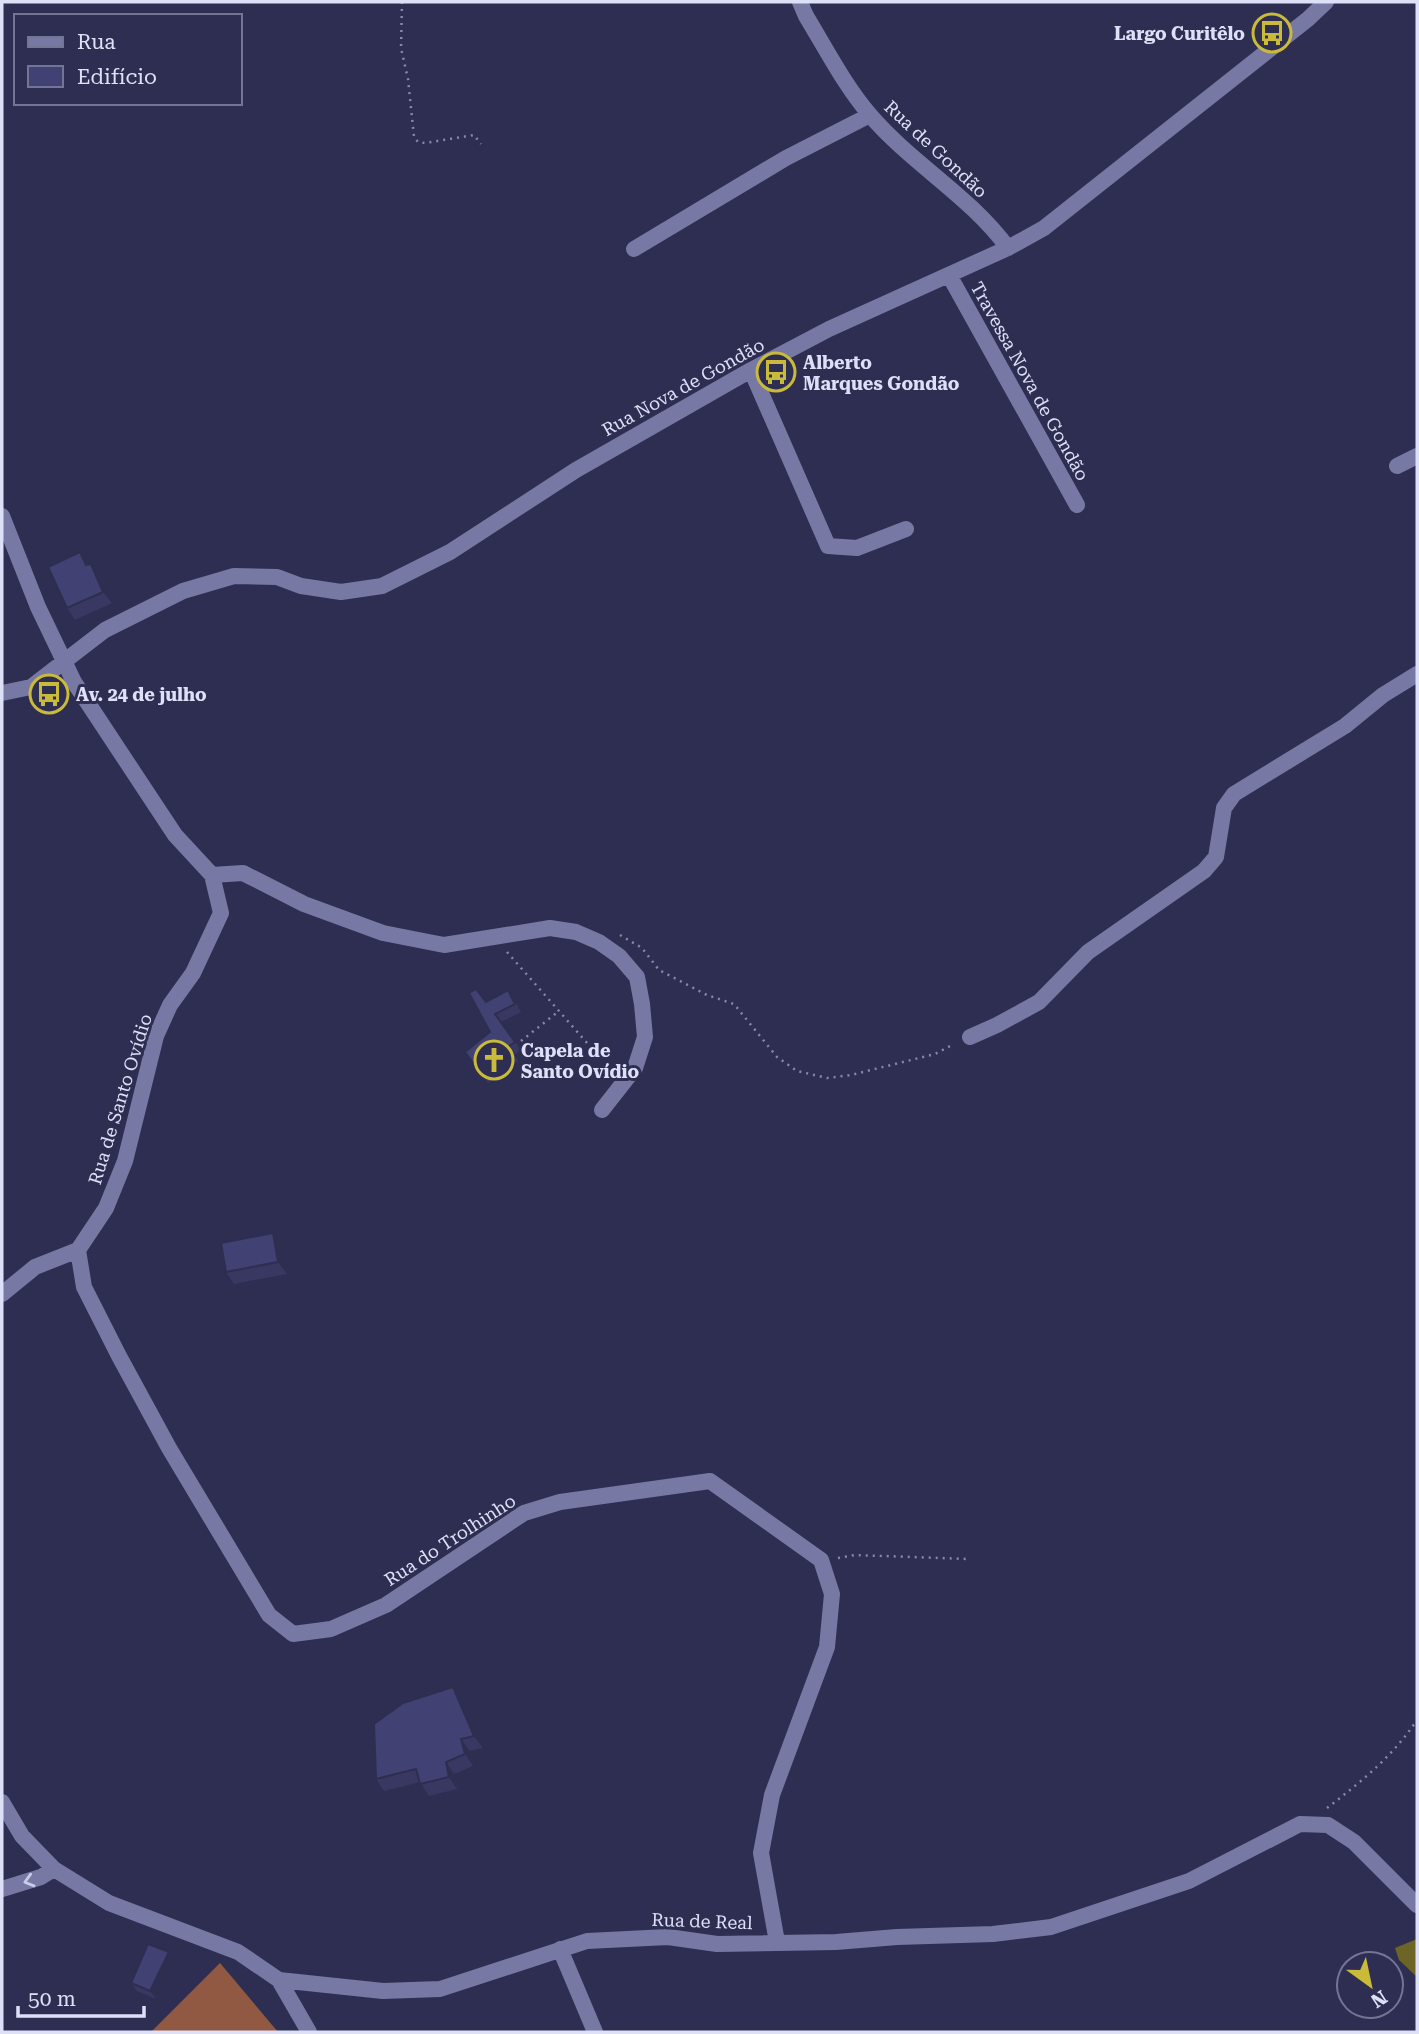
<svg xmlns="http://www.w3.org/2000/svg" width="1419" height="2034" viewBox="0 0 1419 2034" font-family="'Roboto Serif',serif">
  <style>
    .forest { fill: #925942 }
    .water { fill: #6d6526 }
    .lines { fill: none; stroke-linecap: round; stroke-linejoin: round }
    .path { stroke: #8889a7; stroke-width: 2.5; stroke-dasharray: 2 5; stroke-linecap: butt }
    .minor { stroke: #7779a4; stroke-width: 16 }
    .wall { fill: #383863 }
    .shaded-wall { fill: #2e2e50 }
    .building { fill: #414173; stroke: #2e2e50; stroke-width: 2 }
    .oneway { stroke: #c9cbe7 }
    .labels { text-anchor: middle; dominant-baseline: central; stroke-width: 6; stroke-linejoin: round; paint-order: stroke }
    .poi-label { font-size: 18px; font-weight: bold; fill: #dee0f8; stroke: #2e2e52; text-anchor: start }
    .street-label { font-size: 18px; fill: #dee0f8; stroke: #2e2e52 }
  </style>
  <rect width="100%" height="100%" fill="#2e2e52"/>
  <path class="forest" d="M220 1963 278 2032H151Z"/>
  <path class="water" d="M1417 1939V1977L1399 1960 1395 1948Z"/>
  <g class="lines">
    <path class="path" d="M402 2 401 48 408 79 414 137 418 142 425 143 474 135 481 144
      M620 935 642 948 659 970 707 995 734 1004 777 1057 797 1071 827 1078 851 1075 935 1054 954 1044
      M507 952 588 1044
      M521 1041 559 1011
      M838 1558 855 1555 968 1559
      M1327 1808C1361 1782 1393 1756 1417 1720"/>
    <path class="minor" d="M800 2 806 16C826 49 845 86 870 115 912 164 970 196 1008 248
      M634 249 786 158 870 115
      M949 275 1077 505
      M751 370 828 546 857 548 906 529
      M1397 466 1417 456
      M2 516 38 607 74 682 175 835 212 875 221 913 193 973 170 1005 156 1036 125 1161 106 1208 78 1250 35 1267 2 1294
      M2 693 31 687 105 630 183 591 234 576 277 577 301 586 341 592 382 586 450 552 576 470 751 370 829 329 1008 248 1044 228 1308 19 1326 2
      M212 875 243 873 304 904 383 933 444 945 550 928 576 932 599 942 619 956 637 977 642 1004 645 1037 635 1068 602 1110
      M970 1037 997 1025 1039 1002 1088 952 1204 871 1216 857 1224 808 1234 794 1345 726 1383 695 1417 674
      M78 1250 84 1287 119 1356 169 1448 269 1615 293 1634 331 1629 386 1605 524 1513 560 1502 710 1481 821 1560 832 1594 827 1647 772 1795 761 1853 777 1942
      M2 1802 22 1836 54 1869 109 1903 238 1952 279 1980 383 1991 440 1989 587 1941 668 1937 717 1944 836 1942 897 1937 993 1934 1051 1927 1189 1881 1300 1824 1328 1825 1354 1842 1417 1905
      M2 1889 41 1877 54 1869
      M560 1949 595 2032
      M279 1980 309 2032"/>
  </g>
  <path class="wall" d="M89 564 99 576 112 603 75 620 67 608Z
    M513 998 521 1012 501 1022 521 1050 514 1055 518 1061 488 1083 465 1052 490 1032 486 1002Z
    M281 1245 287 1274 234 1284 226 1272Z
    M461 1699 483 1748 470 1751 473 1766 454 1774 457 1789 429 1796 420 1782 384 1791 376 1779Z
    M169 1952 174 1960 156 1999 137 1991 131 1983Z"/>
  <path class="shaded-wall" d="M91 564 99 576 112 603 103 592Z
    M273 1233 281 1245 287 1274 278 1262Z
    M453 1687 461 1699 483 1748 474 1736Z
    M461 1739 470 1751 473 1766 465 1754Z
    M446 1762 454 1774 457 1789 449 1777Z
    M169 1952 174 1960 156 1999 150 1991Z"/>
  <path class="building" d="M80 552 86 565 91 564 103 592 67 608 48 567Z
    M476 989 486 1002 508 990 515 1004 495 1014 515 1042 508 1047 512 1053 482 1075 465 1052 490 1032 469 993Z
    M273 1233 278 1262 226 1272 221 1243Z
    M453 1687 474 1736 461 1739 465 1754 446 1762 449 1777 420 1784 416 1769 376 1779 374 1724 403 1703Z
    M148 1944 169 1952 150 1991 131 1983Z"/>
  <defs><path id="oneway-chevron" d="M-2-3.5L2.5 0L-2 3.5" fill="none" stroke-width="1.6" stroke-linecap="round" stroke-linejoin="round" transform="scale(1.75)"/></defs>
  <use class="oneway" href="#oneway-chevron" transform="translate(29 1881) rotate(164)"/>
  <defs>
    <symbol id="bus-ring" viewBox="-11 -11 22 22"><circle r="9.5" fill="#2e2e52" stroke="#caba3a" stroke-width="1.5"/><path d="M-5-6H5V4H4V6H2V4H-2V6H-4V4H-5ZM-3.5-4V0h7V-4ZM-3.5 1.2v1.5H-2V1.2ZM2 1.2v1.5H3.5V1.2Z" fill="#caba3a"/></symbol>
    <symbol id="church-ring" viewBox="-11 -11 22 22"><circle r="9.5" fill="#2e2e52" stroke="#caba3a" stroke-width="1.5"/><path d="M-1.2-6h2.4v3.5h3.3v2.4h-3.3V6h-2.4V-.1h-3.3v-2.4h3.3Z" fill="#caba3a"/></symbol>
  </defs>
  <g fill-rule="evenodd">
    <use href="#bus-ring" x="1250" y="11" width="44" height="44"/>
    <use href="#bus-ring" x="754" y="350" width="44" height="44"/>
    <use href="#bus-ring" x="27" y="672" width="44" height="44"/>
    <use href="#church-ring" x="472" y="1038" width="44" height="44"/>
  </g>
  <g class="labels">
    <g class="poi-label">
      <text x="1245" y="33" text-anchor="end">Largo Curitêlo</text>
      <text x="803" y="362">Alberto<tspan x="803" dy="21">Marques Gondão</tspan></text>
      <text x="76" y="694">Av. 24 de julho</text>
      <text x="521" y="1050">Capela de<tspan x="521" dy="21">Santo Ovídio</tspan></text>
    </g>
    <g class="street-label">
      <text transform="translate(936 149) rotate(43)">Rua de Gondão</text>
      <text transform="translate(1030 381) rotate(61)">Travessa Nova de Gondão</text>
      <text transform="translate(683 387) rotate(-29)">Rua Nova de Gondão</text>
      <text transform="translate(120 1099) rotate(-73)">Rua de Santo Ovídio</text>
      <text transform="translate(450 1540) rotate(-33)">Rua do Trolhinho</text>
      <text transform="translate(702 1921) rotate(2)">Rua de Real</text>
    </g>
  </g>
  <rect width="1419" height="2034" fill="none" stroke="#dee0f8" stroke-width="7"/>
  <rect x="14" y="14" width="228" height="91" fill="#2e2e52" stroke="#747594" stroke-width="2"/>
  <rect x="28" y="37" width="35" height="10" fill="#7779a4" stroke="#747594" stroke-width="2"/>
  <text x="77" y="49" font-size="21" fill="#dee0f8">Rua</text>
  <rect x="28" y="66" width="35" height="21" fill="#414173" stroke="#747594" stroke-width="2"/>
  <text x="77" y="84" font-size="21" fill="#dee0f8">Edifício</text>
  <g transform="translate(1370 1985) rotate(147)"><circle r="33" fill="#2e2e52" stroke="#747594" stroke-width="2"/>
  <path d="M0-5L12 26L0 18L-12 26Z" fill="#caba3a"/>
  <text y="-10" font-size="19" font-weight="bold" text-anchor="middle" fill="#dee0f8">N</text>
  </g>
  <path d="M18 2006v10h126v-10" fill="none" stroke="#dee0f8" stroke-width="3.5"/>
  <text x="28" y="2006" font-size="21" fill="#dee0f8" stroke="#2e2e52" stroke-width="5" paint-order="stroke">50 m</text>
</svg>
